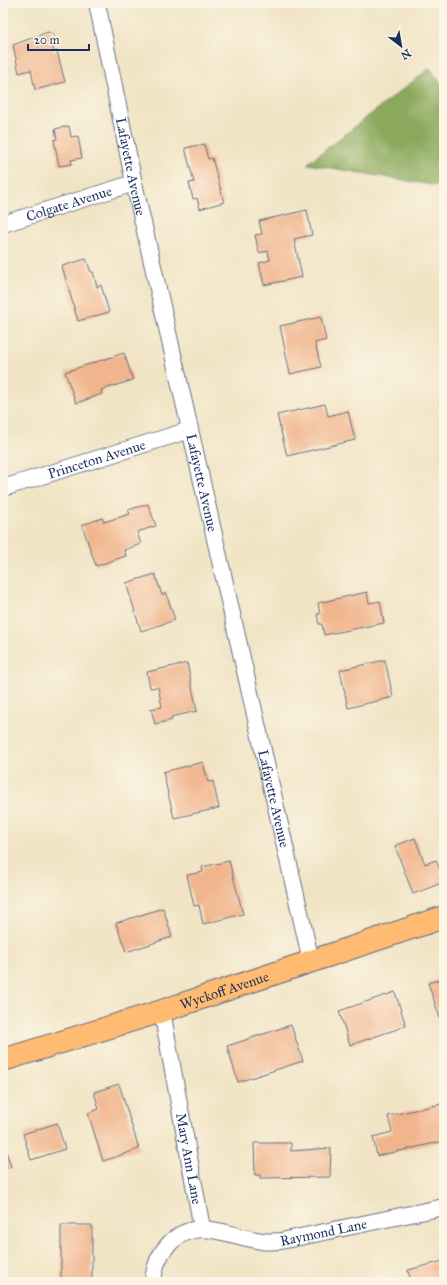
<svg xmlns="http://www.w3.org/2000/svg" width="447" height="1285" viewBox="0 0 447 1285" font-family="'IM FELL Great Primer',serif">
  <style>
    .forest { fill: #8aa95c; stroke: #526c5d }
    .building { fill: #f1b58d }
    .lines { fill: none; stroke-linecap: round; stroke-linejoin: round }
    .street-casing { stroke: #666e82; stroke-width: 18 }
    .primary-casing { stroke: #666e82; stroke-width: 24 }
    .street { stroke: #fff; stroke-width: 16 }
    .primary { stroke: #ffbb71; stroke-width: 22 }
    .labels { text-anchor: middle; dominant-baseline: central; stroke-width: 3.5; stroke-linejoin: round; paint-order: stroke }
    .street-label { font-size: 14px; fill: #1b2f5e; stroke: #fcf5e5 }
  </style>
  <rect width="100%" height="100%" fill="#fcf5e5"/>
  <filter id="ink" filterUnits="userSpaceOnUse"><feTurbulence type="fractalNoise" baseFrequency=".025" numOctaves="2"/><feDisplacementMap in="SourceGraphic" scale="8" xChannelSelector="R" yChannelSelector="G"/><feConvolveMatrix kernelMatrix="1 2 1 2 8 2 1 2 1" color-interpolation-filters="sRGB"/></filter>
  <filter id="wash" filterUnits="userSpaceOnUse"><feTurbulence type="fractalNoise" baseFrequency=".012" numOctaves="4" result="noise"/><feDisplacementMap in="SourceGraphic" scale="16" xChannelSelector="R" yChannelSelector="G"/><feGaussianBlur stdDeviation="0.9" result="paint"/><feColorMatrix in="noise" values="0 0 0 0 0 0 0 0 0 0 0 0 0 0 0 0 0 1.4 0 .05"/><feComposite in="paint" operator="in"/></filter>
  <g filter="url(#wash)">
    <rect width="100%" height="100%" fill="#f1e4c5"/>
    <path class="forest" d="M430 68 444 87V213L438 186 307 164Z"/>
    <g id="blocks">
      <path class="building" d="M48 32 54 35 55 41 52 46 54 52 57 51 65 82 35 90 31 70 19 73 13 45Z
        M69 126 71 137 78 136 82 158 71 160 72 164 59 166 54 140 57 139 55 129Z
        M204 144 208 159 212 158 224 202 200 209 197 198 193 199 189 183 194 182 185 148Z
        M307 210 312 235 294 239 302 277 264 285 259 263 270 260 268 251 259 253 255 235 262 234 259 221Z
        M86 259 91 272H93L97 287 101 285 109 312 78 321 62 266Z
        M321 317 326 340 315 343 321 367 290 374 280 326Z
        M124 353 133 380 101 390 102 394 76 403 65 372Z
        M325 404 328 416 348 411 355 440 287 456 277 415Z
        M148 504 156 526 137 532 141 544 124 550 126 556 96 566 82 525 102 518 104 522 130 514 128 510Z
        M155 574 162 595 166 593 175 620 141 631 126 583Z
        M367 592 369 603 380 601 384 623 324 635 322 624H319L317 614H320L318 603Z
        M385 660 393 697 348 708 340 670Z
        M187 663 197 711 171 717 172 720 155 724 151 709 162 707 158 687 150 688 147 672Z
        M203 762 208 782 213 781 219 808 174 818 163 772Z
        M415 838 425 864 436 860 444 882 413 894 395 846Z
        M229 861 243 914 203 924 199 905 194 906 187 875 203 872 202 867Z
        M163 908 172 937 126 952 116 923Z
        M444 978V1017L440 1018 428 983Z
        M395 992 406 1026 350 1045 339 1011Z
        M291 1025 303 1061 238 1082 227 1046Z
        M119 1084 139 1149 103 1161 88 1113 99 1109 94 1092Z
        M441 1104 444 1116V1141L377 1156 373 1137 392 1132 388 1116Z
        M57 1123 65 1149 31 1160 23 1134Z
        M3 1141 11 1167 3 1169Z
        M254 1143H291V1151L331 1148 330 1177 260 1178V1175H255Z
        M61 1225H92V1282H61Z
        M444 1261V1282H411L408 1270Z"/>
    </g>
  </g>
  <g filter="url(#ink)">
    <use href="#blocks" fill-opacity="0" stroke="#666e82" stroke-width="1"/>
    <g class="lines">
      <defs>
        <g id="street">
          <path id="s1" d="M97 3 134 183 311 961"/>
          <path id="s2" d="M3 224 134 183"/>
          <path id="s3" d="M3 488 190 430"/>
          <path id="s4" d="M162 1011 202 1228"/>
          <path id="s5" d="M153 1282C154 1268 158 1256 167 1246 195 1214 229 1237 262 1241 268 1242 275 1241 281 1241L444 1207"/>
        </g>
        <g id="primary">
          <path id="s6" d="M3 1060 162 1011 444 917"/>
        </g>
      </defs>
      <use href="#street" class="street-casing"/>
      <use href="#primary" class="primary-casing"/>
      <use href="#street" class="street"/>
      <use href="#primary" class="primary"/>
    </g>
  </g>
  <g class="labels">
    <g class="street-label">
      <text stroke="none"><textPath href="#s1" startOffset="167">Lafayette Avenue</textPath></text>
      <text stroke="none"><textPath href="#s2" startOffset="69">Colgate Avenue</textPath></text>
      <text stroke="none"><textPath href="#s3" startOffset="98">Princeton Avenue</textPath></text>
      <text stroke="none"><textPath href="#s1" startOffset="491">Lafayette Avenue</textPath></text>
      <text stroke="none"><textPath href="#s1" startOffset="815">Lafayette Avenue</textPath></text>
      <text stroke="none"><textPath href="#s6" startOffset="232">Wyckoff Avenue</textPath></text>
      <text stroke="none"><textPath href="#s4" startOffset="150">Mary Ann Lane</textPath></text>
      <text stroke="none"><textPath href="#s5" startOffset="203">Raymond Lane</textPath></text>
    </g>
  </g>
  <rect width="447" height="1285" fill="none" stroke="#fcf5e5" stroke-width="16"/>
  <g transform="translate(401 46) rotate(149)" stroke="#fcf5e5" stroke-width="3" paint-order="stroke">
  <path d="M0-3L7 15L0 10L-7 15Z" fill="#1b2f5e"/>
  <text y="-6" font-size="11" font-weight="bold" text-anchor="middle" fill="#1b2f5e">N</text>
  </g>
  <path d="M28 44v6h61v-6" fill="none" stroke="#1b2f5e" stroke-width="2"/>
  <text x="34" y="44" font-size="12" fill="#1b2f5e" stroke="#fcf5e5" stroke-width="3" paint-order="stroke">20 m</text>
</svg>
